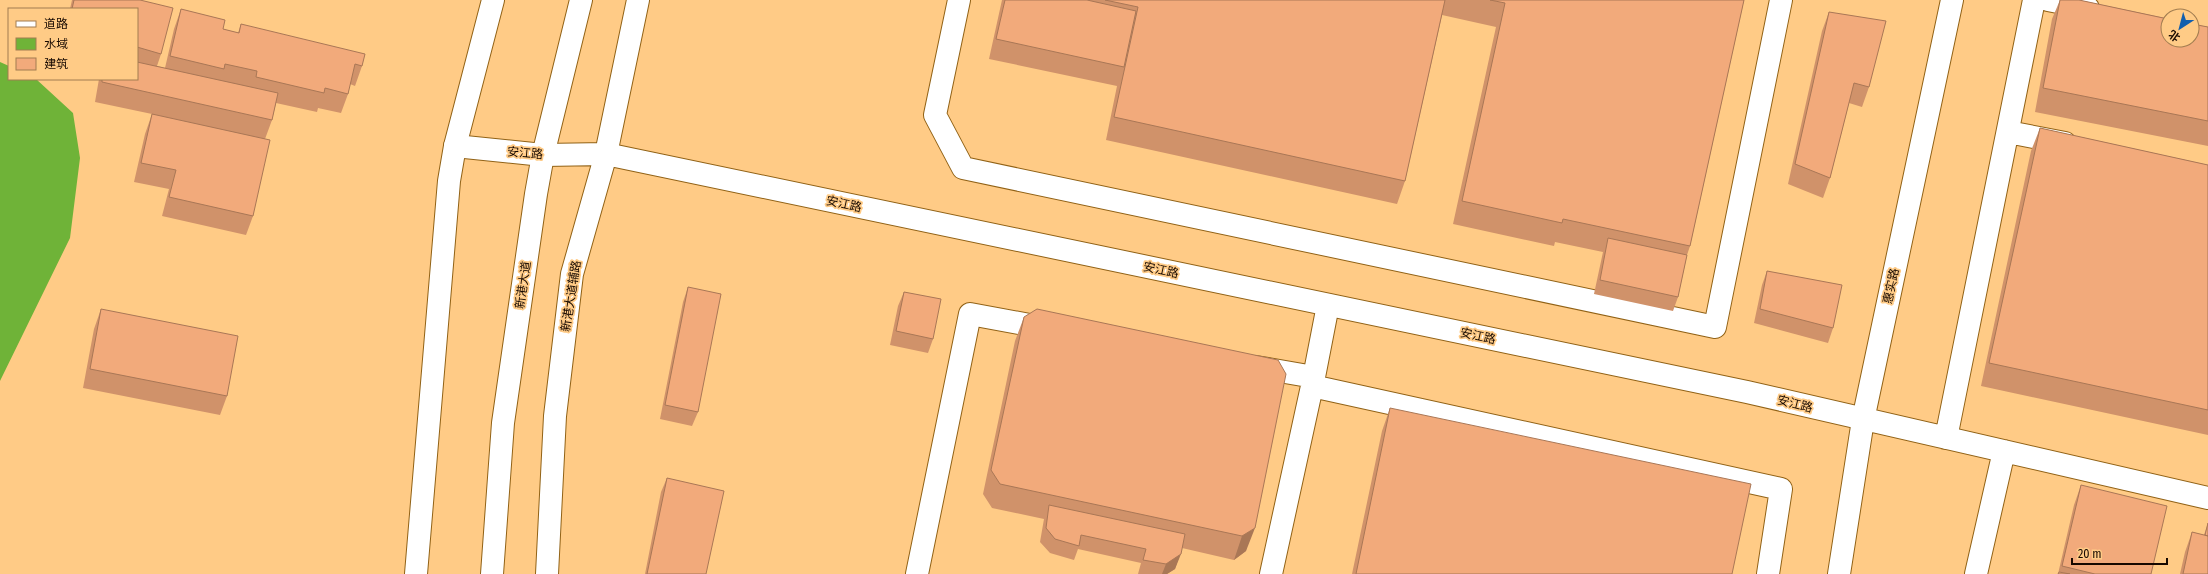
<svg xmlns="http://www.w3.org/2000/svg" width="2208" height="574" viewBox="0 0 2208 574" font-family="'Fira Sans Condensed','Noto Sans SC',sans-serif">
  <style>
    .water { fill: #6fb338 }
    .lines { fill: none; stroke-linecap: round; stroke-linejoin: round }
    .minor-casing { stroke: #916216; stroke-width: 24 }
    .major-casing { stroke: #916216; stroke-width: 24 }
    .minor { stroke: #fff; stroke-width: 22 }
    .major { stroke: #fff; stroke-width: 22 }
    .wall { fill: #d0926a }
    .shaded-wall { fill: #a97756 }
    .building { fill: #f2aa7b; stroke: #a97756 }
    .labels { text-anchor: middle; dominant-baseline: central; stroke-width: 3.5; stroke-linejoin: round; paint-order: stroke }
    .street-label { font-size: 12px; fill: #170900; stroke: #ffcb86 }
  </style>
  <rect width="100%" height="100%" fill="#ffcb86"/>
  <path class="water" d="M0 62 9 66V79H36L73 113 80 158 70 238 0 381Z"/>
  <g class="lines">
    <defs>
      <path id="minor" d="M959 0 935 115 963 168 1715 327 1781 0
        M2048 0 2088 8
        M2008 132 2065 143
        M455 146 543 155 606 154 1747 392 2208 498
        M1256 367 1314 377 1271 574
        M1314 377 1328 305
        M1312 386 1781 489 1768 574
        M1946 438 2034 0
        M547 574 555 416 572 274 606 154 638 0
        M917 574 970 314 1051 329
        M1839 574 1863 420 1952 0
        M1976 574 2004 451"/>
      <path id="major" d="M416 574 449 181 455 146 493 0
        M492 574 503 423 536 194 543 155 581 0"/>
    </defs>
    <use href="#minor" class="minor-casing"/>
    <use href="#major" class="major-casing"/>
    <use href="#minor" class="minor"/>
    <use href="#major" class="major"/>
  </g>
  <path class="wall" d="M72 0H140L161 54 157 66 165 68 174 29 181 9 223 29 238 33 241 24 362 66 355 86 350 84 348 94 341 113 318 108 317 112 276 103 272 120 265 139 253 216 246 235 162 216 169 189 134 182 145 134 152 114 95 102 99 79H137V9H70Z
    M1002 0H1744L1690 246 1687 255 1678 297 1673 311 1594 294 1603 252 1555 242 1554 246 1453 224 1496 27 1442 15 1405 181 1397 204 1106 140 1117 86 989 59Z
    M2060 0H2079L2208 27V146L2035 112 2052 19Z
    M1829 12 1869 87 1862 107 1849 103 1830 178 1823 198 1788 184 1822 31Z
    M2040 128 2208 165V435L1981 386 2031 151Z
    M1767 271 1833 328 1828 343 1754 323 1762 285Z
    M688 287 698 412 692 426 660 419 683 302Z
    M904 292 933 339 928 353 890 345 898 306Z
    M101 309 227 396 220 415 83 388 94 329Z
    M1024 317 1278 360 1246 551 1234 560 1182 548 1175 569 1167 574H1138L1141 563 1078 549 1074 560 1050 553 1040 542 1044 519 992 508 983 494 1015 341Z
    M1390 408 1732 574H1352L1382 431Z
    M667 478 706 574H645L661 492Z
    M2081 485 2151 574H2058L2074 505Z
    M2208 523V574H2180L2185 552 2192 532 2204 535Z"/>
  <path class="shaded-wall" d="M1255 528 1246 551 1234 560 1242 536Z
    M1181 554 1175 569 1167 574H1162L1166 564Z"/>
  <path class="building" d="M74 0H140L173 8 161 54 137 47V9H72Z
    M1005 0H1087L1136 11 1124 67 996 39Z
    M1105 0H1445L1405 181 1114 117 1138 7Z
    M1490 0H1744L1690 246 1563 219 1562 223 1462 201 1505 3Z
    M2060 0H2079L2168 19V40H2192V24L2208 27V121L2043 88Z
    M181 9 225 20 223 29 239 33 241 24 365 54 362 66 355 64 348 94 325 88 324 93 256 77 257 71 225 64 224 69 170 56Z
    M1829 12 1886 21 1869 87 1854 83 1830 178 1795 164Z
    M137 62 278 93 272 120 102 82V79H137Z
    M152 114 270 140 253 216 169 197 176 170 141 163Z
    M2040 128 2208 165V410L1989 363Z
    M1608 238 1687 255 1678 297 1600 280Z
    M1767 271 1842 285 1833 328 1760 309Z
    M688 287 721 294 698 412 665 405Z
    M904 292 941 299 933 339 896 331Z
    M101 309 238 336 227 396 90 369Z
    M1037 309 1278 360 1286 374 1255 528 1242 536 1000 484 991 470 1024 317Z
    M1390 408 1751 484 1732 574H1356Z
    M667 478 724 491 706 574H647Z
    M2081 485 2167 506 2151 574H2095L2062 566Z
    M1049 505 1185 534 1181 554 1166 564 1143 560 1146 549 1081 535 1079 546 1055 539 1046 528Z
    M2208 523V536L2205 535Z
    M2192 532 2208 536V574H2183Z
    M2059 572 2070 574H2058Z"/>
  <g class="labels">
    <g class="street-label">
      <text transform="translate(525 153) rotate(5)">安江路</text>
      <text transform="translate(844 204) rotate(12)">安江路</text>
      <text transform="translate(1161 270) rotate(12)">安江路</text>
      <text transform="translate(523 285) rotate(-82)">新港大道</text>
      <text transform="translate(1891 286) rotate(-78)">惠实路</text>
      <text transform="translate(571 296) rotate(-81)">新港大道辅路</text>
      <text transform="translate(1478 336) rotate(12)">安江路</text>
      <text transform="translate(1795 404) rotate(14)">安江路</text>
    </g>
  </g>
  <rect x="8" y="8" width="130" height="72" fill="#ffcb86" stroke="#a27d50"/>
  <rect x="16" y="21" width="20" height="6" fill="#ffffff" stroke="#a27d50"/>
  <text x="44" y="28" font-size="12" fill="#170900">道路</text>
  <rect x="16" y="38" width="20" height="12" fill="#6fb338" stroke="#a27d50"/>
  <text x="44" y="48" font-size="12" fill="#170900">水域</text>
  <rect x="16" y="58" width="20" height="12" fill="#f2aa7b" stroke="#a27d50"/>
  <text x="44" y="68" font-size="12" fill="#170900">建筑</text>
  <g transform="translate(2180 28) rotate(216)"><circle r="19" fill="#ffcb86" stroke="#a27d50"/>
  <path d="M0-3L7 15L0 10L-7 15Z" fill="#125fae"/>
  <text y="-6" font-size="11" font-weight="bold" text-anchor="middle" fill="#170900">北</text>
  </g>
  <path d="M2072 558v6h95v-6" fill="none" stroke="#170900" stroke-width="2"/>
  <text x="2078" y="558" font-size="12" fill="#170900" stroke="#ffcb86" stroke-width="3" paint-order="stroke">20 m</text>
</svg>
